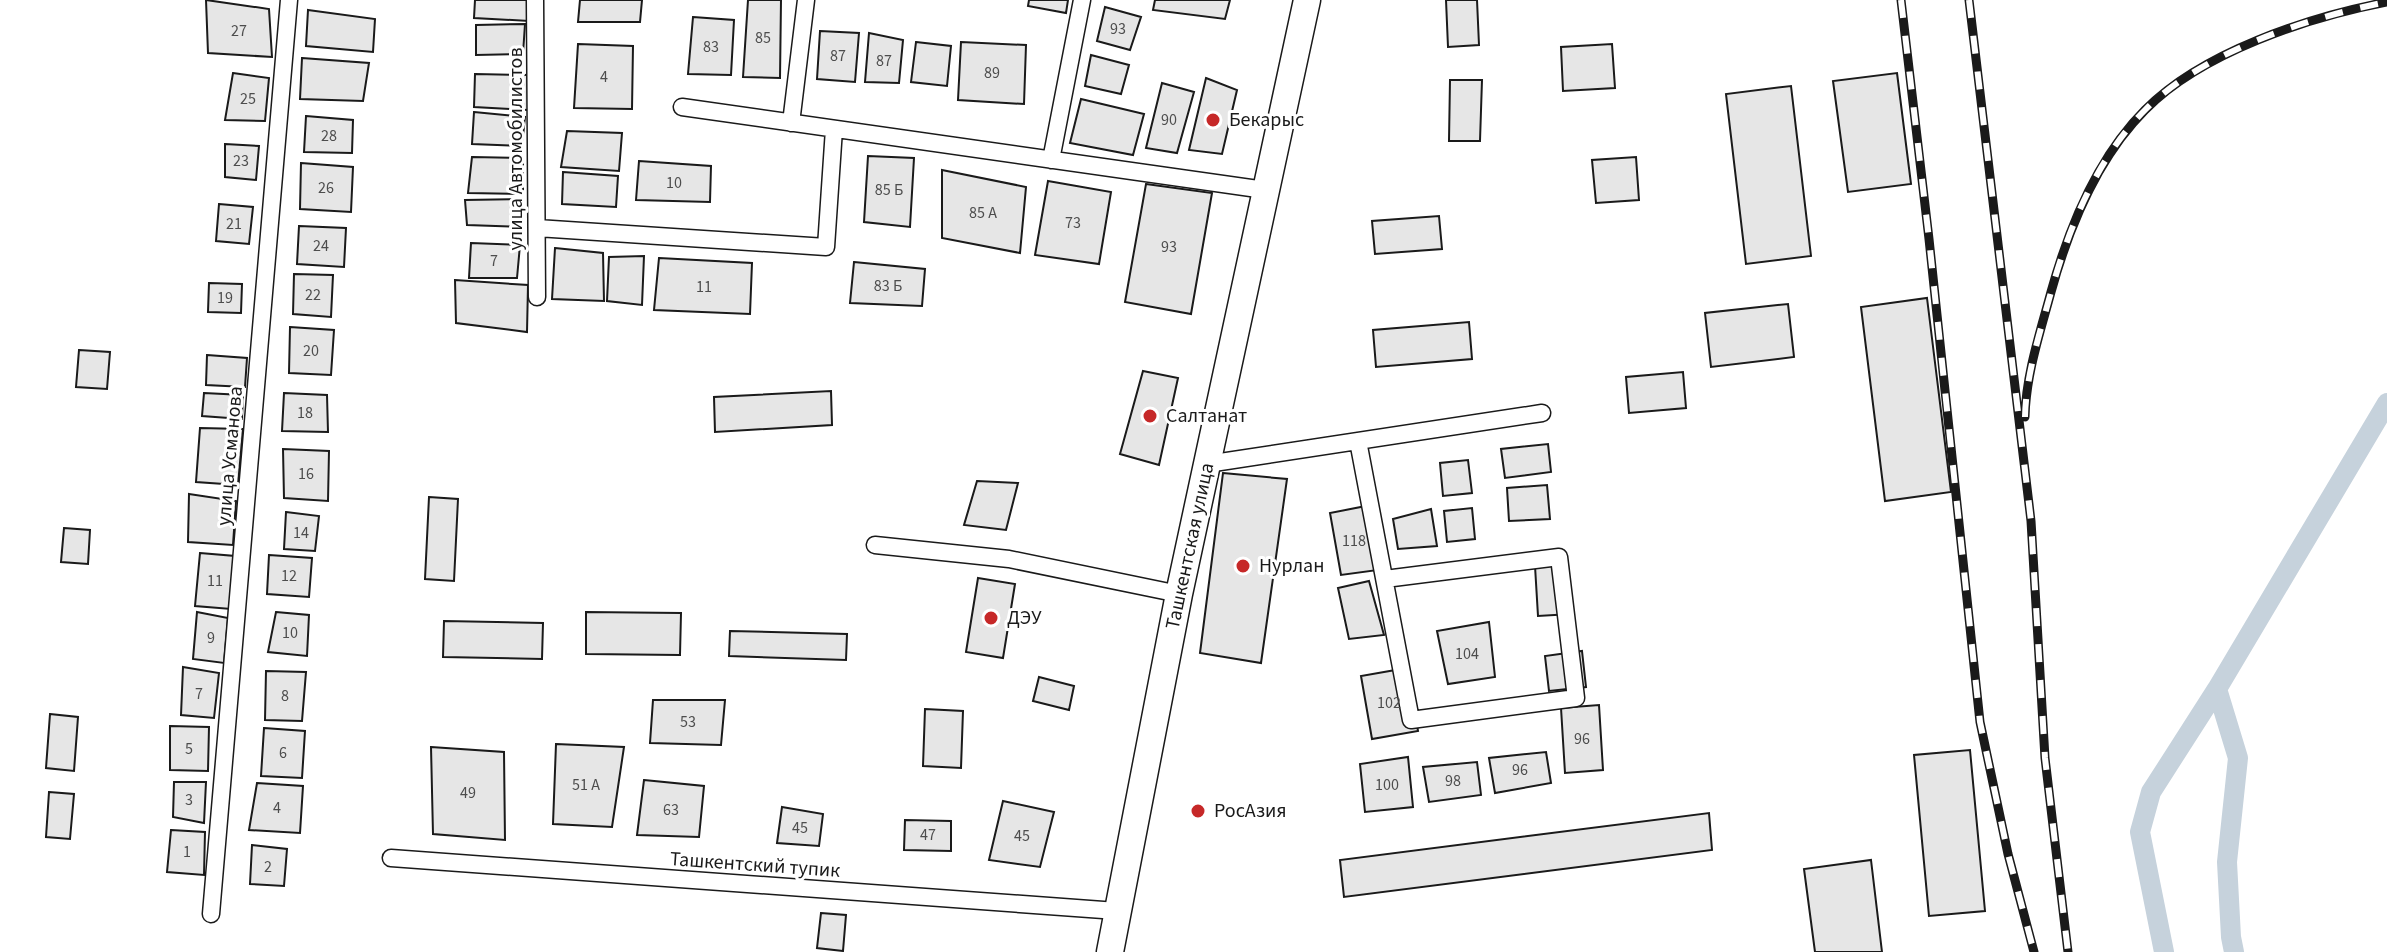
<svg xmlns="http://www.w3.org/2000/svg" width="2387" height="952" viewBox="0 0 2387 952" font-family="'Source Sans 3',sans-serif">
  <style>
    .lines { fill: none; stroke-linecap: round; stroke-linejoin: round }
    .canal { stroke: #c6d2dc; stroke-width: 20 }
    .building { fill: #e6e6e6; stroke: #1a1a1a; stroke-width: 2 }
    .street-casing { stroke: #1a1a1a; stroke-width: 19 }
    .primary-casing { stroke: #1a1a1a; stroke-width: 29 }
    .street { stroke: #fff; stroke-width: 16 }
    .primary { stroke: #fff; stroke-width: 26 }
    .rail-casing { stroke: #1a1a1a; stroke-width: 9 }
    .rail { stroke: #fff; stroke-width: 6; stroke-dasharray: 18; stroke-linecap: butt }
    .poi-dot { fill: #c62828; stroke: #fff; stroke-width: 3 }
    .labels { text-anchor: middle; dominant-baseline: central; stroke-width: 6; stroke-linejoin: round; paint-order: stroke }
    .number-label { font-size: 16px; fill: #4d4d4d }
    .poi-label { font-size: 20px; fill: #1a1a1a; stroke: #fff; text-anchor: start }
    .street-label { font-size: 20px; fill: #1a1a1a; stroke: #fff }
  </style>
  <rect width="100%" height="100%" fill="#fff"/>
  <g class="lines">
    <path class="canal" d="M2217 689 2238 758 2227 862 2231 937 2234 952
      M2164 952 2140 832 2151 792 2217 689 2387 403"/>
  </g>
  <path class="building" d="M206 0 269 9 272 57 208 53Z
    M475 0H530L529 21 474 18Z
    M580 0H642L640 22H578Z
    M748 0H781L780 78 743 77Z
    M1029 0H1068L1066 13 1028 6Z
    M1155 0H1230L1225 19 1153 10Z
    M1446 0H1477L1479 45 1448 47Z
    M1105 7 1141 17 1130 50 1097 41Z
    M308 10 375 19 373 52 306 46Z
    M693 17 734 20 731 75 688 74Z
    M525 24 523 54 476 55V25Z
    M820 31 859 33 855 82 817 79Z
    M869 33 903 40 899 83 865 82Z
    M916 42 951 46 947 86 911 82Z
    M961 42 1026 45 1024 104 958 100Z
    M578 44 633 46 632 109 574 108Z
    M1612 44 1615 88 1563 91 1561 47Z
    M1091 55 1129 65 1121 94 1085 86Z
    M302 58 369 63 363 101 300 99Z
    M233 73 269 78 265 121 225 120Z
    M1897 73 1911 184 1848 192 1833 81Z
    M475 74 528 75V110L474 107Z
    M1206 78 1237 90 1222 154 1189 150Z
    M1450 80H1482L1480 141H1449Z
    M1162 83 1194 92 1177 153 1146 148Z
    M1791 86 1811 256 1746 264 1726 94Z
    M1081 99 1144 114 1133 155 1070 143Z
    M474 112 525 117 522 146 472 144Z
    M306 116 353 120 352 153 304 152Z
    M567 131 622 133 619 171 561 167Z
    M225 144 259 146 256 180 225 177Z
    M868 156 914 158 910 227 864 222Z
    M472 157 523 158V194L468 193Z
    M1636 157 1639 200 1596 203 1592 160Z
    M639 161 711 166 710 202 636 200Z
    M301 163 353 167 351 212 300 209Z
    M942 170 1026 187 1020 253 942 238Z
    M563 172 618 176 616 207 562 204Z
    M1048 181 1111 192 1099 264 1035 255Z
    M1146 184 1212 193 1191 314 1125 302Z
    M520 199V227L467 225 465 200Z
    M219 204 253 207 249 244 216 241Z
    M1439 216 1442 249 1375 254 1372 221Z
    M299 226 346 228 344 267 297 264Z
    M471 243 520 245 517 278H469Z
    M555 248 603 253 604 301 552 299Z
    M644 256 642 305 607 301 609 257Z
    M659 258 752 263 750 314 654 310Z
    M854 262 925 269 922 306 850 303Z
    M294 274 333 275 331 317 293 314Z
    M455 280 528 285 527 332 456 323Z
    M209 283 242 284 241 313 208 312Z
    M1927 298 1951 492 1885 501 1861 307Z
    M1788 304 1794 357 1711 367 1705 313Z
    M1469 322 1472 359 1376 367 1373 330Z
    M290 327 334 330 331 375 289 373Z
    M79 350 110 352 107 389 76 387Z
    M207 355 247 358 245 387 206 385Z
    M1143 371 1178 378 1159 465 1120 454Z
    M1683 372 1686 408 1629 413 1626 377Z
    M831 391 832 425 715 432 714 397Z
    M204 393 243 395 242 419 202 416Z
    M284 393 327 395 328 432 282 431Z
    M200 428 243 429 238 485 196 482Z
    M1548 444 1551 472 1505 478 1501 449Z
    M283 449 329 451 328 501 284 498Z
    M1468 460 1472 493 1443 496 1440 463Z
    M1223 473 1287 479 1261 663 1200 653Z
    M977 481 1018 483 1006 530 964 525Z
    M1547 485 1550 519 1509 521 1507 488Z
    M189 494 236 501 233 545 188 542Z
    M429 497 458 499 454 581 425 579Z
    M1366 506 1378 570 1341 575 1330 513Z
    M1472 508 1475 539 1447 542 1444 511Z
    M1431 509 1437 546 1398 549 1393 519Z
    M286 512 319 516 315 551 284 549Z
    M64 528 90 530 88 564 61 562Z
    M200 553 235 556 231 609 195 606Z
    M269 555 312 558 309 597 267 594Z
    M1568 564 1571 614 1538 616 1535 566Z
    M978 578 1015 584 1003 658 966 652Z
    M1369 581 1384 635 1349 639 1338 588Z
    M197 612 228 618 224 663 193 659Z
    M276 612 309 615 307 656 268 652Z
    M586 612 681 613 680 655 586 654Z
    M444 621 543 623 542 659 443 657Z
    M1489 622 1495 677 1448 684 1437 631Z
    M730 631 847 634 846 660 729 656Z
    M1582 651 1586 687 1549 691 1545 656Z
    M183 667 219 673 214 718 181 715Z
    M1407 668 1418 731 1372 739 1361 676Z
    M266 671 306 672 302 721 265 720Z
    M1039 677 1074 686 1069 710 1033 701Z
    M653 700H725L721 745 650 743Z
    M1599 705 1603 770 1565 773 1561 708Z
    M925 709 963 711 961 768 923 766Z
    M50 714 78 717 74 771 46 768Z
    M170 726 209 727 208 771 170 770Z
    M264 728 305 731 302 778 261 776Z
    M556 744 624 747 612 827 553 824Z
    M431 747 504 752 505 840 433 834Z
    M1970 750 1985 911 1929 916 1914 755Z
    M1546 752 1551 783 1495 793 1489 758Z
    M1408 757 1413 807 1365 812 1360 764Z
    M1477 762 1481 795 1429 802 1423 767Z
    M644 780 704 786 699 837 637 835Z
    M174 782H206L204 823 173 817Z
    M257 783 303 786 300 833 249 830Z
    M49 792 74 794 70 839 46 837Z
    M1003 801 1054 812 1040 867 989 860Z
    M782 807 823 814 819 846 777 843Z
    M1709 813 1712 850 1344 897 1340 860Z
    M905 820 951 821V851L904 850Z
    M171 830 205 832 204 875 167 872Z
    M252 845 287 849 284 886 250 884Z
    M1871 860 1882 952H1815L1804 869Z
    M821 913 846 915 843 951 817 948Z"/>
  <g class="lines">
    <defs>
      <path id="street" d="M535 0 537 297
        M682 107 1265 190
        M791 123 806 0
        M1051 160 1082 0
        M537 228 826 247 834 129
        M1358 441 1411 720 1576 698 1559 557 1385 579
        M1207 464 1542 413
        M875 545 1009 559 1179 594
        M391 858 1117 911
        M211 914 289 0"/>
      <path id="primary" d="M1110 952 1179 594 1307 0"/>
    </defs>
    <use href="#street" class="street-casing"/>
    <use href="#primary" class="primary-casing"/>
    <use href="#street" class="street"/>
    <use href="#primary" class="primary"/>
    <defs>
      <path id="rail" d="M1901 0 1929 239 1980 722 2008 854 2034 952
        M1969 0 2031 521 2045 758 2068 952
        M2025 417C2026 374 2040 333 2051 292 2069 227 2097 158 2145 110 2202 52 2309 17 2387 2"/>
    </defs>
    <use href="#rail" class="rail-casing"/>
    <use href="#rail" class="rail"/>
  </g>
  <g class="poi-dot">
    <circle cx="1213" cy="120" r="8"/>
    <circle cx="1150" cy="416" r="8"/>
    <circle cx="1243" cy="566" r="8"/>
    <circle cx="991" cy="618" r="8"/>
    <circle cx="1198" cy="811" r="8"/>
  </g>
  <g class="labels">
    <g class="number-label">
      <text x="1118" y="29">93</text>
      <text x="239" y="31">27</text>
      <text x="763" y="38">85</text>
      <text x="711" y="47">83</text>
      <text x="838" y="56">87</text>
      <text x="884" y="61">87</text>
      <text x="992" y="73">89</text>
      <text x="604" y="77">4</text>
      <text x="248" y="99">25</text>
      <text x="1169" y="120">90</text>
      <text x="329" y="136">28</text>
      <text x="241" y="161">23</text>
      <text x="674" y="183">10</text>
      <text x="326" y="188">26</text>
      <text x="889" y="190">85 Б</text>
      <text x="983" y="213">85 А</text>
      <text x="1073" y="223">73</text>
      <text x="234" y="224">21</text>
      <text x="321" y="246">24</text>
      <text x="1169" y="247">93</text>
      <text x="494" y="261">7</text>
      <text x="888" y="286">83 Б</text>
      <text x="704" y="287">11</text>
      <text x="313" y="295">22</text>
      <text x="225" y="298">19</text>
      <text x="311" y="351">20</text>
      <text x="305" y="413">18</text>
      <text x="306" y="474">16</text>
      <text x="301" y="533">14</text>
      <text x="1354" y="541">118</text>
      <text x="289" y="576">12</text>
      <text x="215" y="581">11</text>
      <text x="290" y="633">10</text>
      <text x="211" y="638">9</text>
      <text x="1467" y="654">104</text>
      <text x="199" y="694">7</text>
      <text x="285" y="696">8</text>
      <text x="1389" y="703">102</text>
      <text x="688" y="722">53</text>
      <text x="1582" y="739">96</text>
      <text x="189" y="749">5</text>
      <text x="283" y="753">6</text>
      <text x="1520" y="770">96</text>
      <text x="1453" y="781">98</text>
      <text x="586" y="785">51 А</text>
      <text x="1387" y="785">100</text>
      <text x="468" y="793">49</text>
      <text x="189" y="800">3</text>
      <text x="277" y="808">4</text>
      <text x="671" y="810">63</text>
      <text x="800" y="828">45</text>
      <text x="928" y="835">47</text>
      <text x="1022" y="836">45</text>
      <text x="187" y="852">1</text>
      <text x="268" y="867">2</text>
    </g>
    <g class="poi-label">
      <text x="1229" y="120">Бекарыс</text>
      <text x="1166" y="416">Салтанат</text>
      <text x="1259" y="566">Нурлан</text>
      <text x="1007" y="618">ДЭУ</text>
      <text x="1214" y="811">РосАзия</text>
    </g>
    <g class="street-label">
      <text transform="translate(516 149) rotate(-90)">улица Автомобилистов</text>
      <text transform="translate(230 456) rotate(-85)">улица Усманова</text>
      <text transform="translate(1190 546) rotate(-78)">Ташкентская улица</text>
      <text transform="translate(755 865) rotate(4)">Ташкентский тупик</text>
    </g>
  </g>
</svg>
